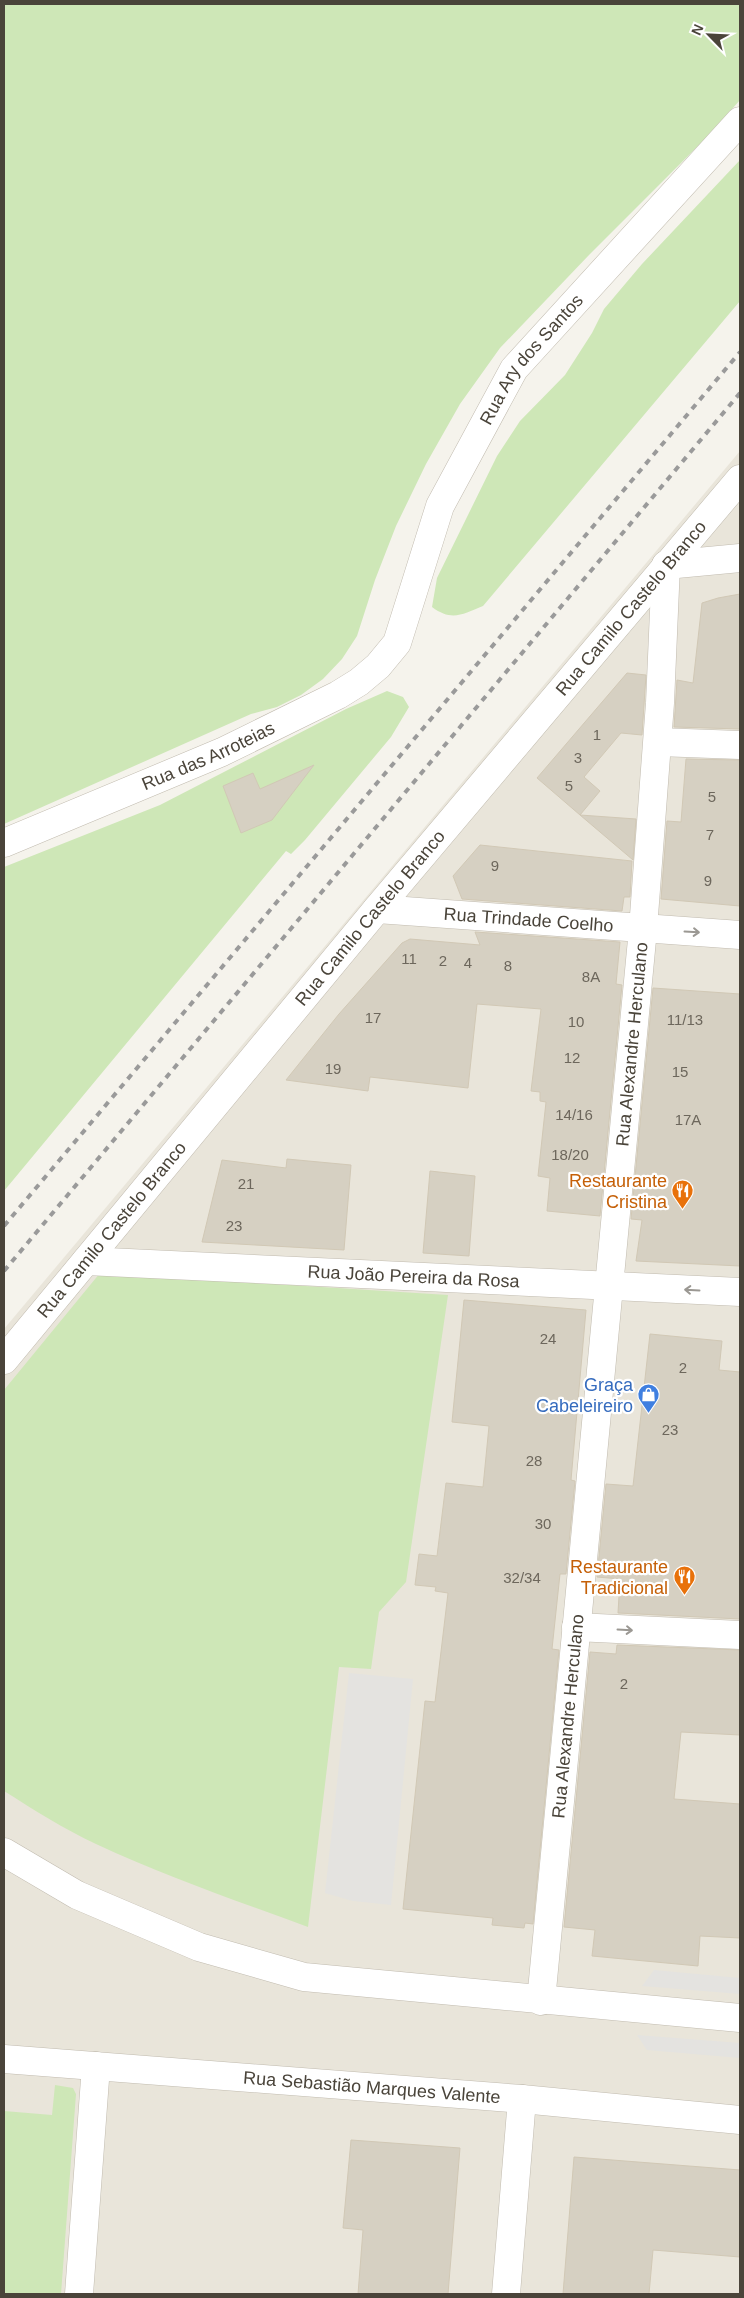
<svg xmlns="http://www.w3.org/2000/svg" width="744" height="2298" viewBox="0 0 744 2298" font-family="Arial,sans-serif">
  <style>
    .residential { fill: #e9e5da }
    .green { fill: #cee7b7 }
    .parking { fill: #e4e3e0 }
    .building { fill: #d6d0c2; stroke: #d1c8b5 }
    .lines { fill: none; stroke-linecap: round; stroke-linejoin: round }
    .minor-casing { stroke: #c1bbaf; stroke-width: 29 }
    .minor { stroke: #fff; stroke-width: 28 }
    .rail { stroke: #9a9a9a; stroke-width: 4; stroke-dasharray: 6 6; stroke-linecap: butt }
    .oneway { stroke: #9b9893 }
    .labels { text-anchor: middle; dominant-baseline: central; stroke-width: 4.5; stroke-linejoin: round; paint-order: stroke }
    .number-label { font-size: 15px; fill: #6d675c }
    .street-label { font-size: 18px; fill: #4a443a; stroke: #fff }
    .food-label { font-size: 18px; fill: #c56008; stroke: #fff; text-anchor: end }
    .shop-label { font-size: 18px; fill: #366cbe; stroke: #fff; text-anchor: end }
  </style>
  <rect width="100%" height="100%" fill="#f5f3ec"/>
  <path class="residential" d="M740 451V2294H4V1329Z"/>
  <path class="green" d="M4 4H740V100L710 134 589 255 500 348 460 404 426 464 396 526 375 580 357 636 342 659 323 679 301 695 277 707 251 714 4 824Z
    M740 160V301L483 606C463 614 452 622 432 607L437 578 497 456 520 421 565 375 592 333 604 309 642 264Z
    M387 691 403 697 409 707 391 737 305 840 291 854 286 851 4 1191V867L160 805 346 709Z
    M100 1273 448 1295 406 1582 379 1612 371 1669 339 1667 308 1927C237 1901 165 1876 96 1844 64 1829 34 1810 4 1791V1390Z
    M55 2085 73 2088 76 2094 61 2294H4V2111L52 2115Z"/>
  <path class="parking" d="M349 1673 413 1679 391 1905 353 1901 325 1893Z
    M654 1970 740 1978V1994L642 1986Z
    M637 2035 740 2043V2058L647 2050Z"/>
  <path class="building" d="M740 594V729L674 727 677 680 693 683 702 603 718 598Z
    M627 673 646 675 642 735 621 733 584 777 600 791 580 815 537 778Z
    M686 759 740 760V906L661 899 667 821 681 822Z
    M314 765 272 820 241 833 223 786 253 773 260 789Z
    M580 815 636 819 633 860Z
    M480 845 632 861 630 897H624L622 911 462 899 453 876Z
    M475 932 620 942 616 984 622 985 600 1216 547 1211 550 1178 538 1176 546 1102 540 1101V1092L531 1091 541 1009 477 1004 468 1088 370 1077 368 1091 286 1080 339 1014 402 943 410 939 480 945Z
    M653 988 740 994V1266L636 1261 642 1220 631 1219Z
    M287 1159 351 1165 344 1250 202 1242 222 1160 286 1168Z
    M430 1171 475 1176 469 1256 423 1253Z
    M464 1300 586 1310 571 1480 575 1481 566 1574H560L552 1649 559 1650 533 1924 525 1923 524 1928 492 1925 493 1918 403 1909 425 1701 435 1702 448 1593 435 1591 436 1587 415 1585 419 1554 437 1556 446 1483 483 1487 489 1426 452 1422Z
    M650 1334 722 1341 719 1370 740 1372V1619L618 1613 620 1579 597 1577 606 1484 633 1486Z
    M617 1645 740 1650V1735L681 1732 674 1799 740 1804V1938L700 1936 698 1966 592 1956 595 1930 564 1927 590 1652 616 1654Z
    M351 2140 460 2148 448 2294H358L363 2230 343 2228Z
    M574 2157 740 2170V2257L653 2250 649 2294H563Z"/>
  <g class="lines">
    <defs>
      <g id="minor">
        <path d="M666 565 740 558"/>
        <path d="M658 742 740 745"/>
        <path id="s1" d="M4 843 222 752 338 695 359 682 378 666 397 643 440 506 514 369 740 121"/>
        <path id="s2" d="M377 909 740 935"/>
        <path id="s3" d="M86 1261 740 1292"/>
        <path id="s4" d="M4 1360 377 909 740 479"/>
        <path d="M576 1627 740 1635"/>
        <path d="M4 1852 77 1895 199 1947 304 1977 740 2018"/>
        <path id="s5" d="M541 2001 643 929 660 703 666 565"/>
        <path id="s6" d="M4 2059 522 2099 740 2120"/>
        <path d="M79 2294 96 2066"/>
        <path d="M506 2294 522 2099"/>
      </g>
    </defs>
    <use href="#minor" class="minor-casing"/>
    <use href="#minor" class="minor"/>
    <path class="rail" d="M4 1226 740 352
      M4 1271 740 393"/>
  </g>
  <defs><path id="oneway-shaft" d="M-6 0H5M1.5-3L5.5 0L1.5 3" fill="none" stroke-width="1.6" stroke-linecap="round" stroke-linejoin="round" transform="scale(1.25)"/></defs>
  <g class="oneway">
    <use href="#oneway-shaft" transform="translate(692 932) rotate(3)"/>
    <use href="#oneway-shaft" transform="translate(692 1290) rotate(-177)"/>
    <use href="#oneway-shaft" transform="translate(625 1630) rotate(3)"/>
  </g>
  <defs>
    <symbol id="restaurant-pin" viewBox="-11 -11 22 30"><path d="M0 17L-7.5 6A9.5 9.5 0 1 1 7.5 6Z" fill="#e8710a" stroke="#fff"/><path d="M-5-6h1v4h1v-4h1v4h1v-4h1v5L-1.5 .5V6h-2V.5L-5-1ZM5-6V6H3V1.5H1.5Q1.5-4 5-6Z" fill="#fff"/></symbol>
    <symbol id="shop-pin" viewBox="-11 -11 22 30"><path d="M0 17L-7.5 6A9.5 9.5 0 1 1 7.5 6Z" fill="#3f7fe0" stroke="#fff"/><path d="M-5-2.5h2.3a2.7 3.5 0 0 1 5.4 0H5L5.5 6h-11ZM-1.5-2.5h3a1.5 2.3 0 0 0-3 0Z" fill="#fff"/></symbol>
  </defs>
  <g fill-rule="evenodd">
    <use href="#restaurant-pin" x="670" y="1178" width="25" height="34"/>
    <use href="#shop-pin" x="636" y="1382" width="25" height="34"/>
    <use href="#restaurant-pin" x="672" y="1564" width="25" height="34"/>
  </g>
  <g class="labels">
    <g class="number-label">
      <text x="597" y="734">1</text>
      <text x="578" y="757">3</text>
      <text x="569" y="785">5</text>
      <text x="712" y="796">5</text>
      <text x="710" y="834">7</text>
      <text x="495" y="865">9</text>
      <text x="708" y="880">9</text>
      <text x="409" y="958">11</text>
      <text x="443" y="960">2</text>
      <text x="468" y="962">4</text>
      <text x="508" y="965">8</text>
      <text x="591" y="976">8A</text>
      <text x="373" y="1017">17</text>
      <text x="685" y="1019">11/13</text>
      <text x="576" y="1021">10</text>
      <text x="572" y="1057">12</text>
      <text x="333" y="1068">19</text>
      <text x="680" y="1071">15</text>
      <text x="574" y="1114">14/16</text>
      <text x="688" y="1119">17A</text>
      <text x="570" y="1154">18/20</text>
      <text x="246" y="1183">21</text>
      <text x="234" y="1225">23</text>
      <text x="548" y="1338">24</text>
      <text x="683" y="1367">2</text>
      <text x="670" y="1429">23</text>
      <text x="534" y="1460">28</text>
      <text x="543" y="1523">30</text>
      <text x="522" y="1577">32/34</text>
      <text x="624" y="1683">2</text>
    </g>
    <g class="street-label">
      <text stroke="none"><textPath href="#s1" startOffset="762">Rua Ary dos Santos</textPath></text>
      <text stroke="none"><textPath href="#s4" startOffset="979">Rua Camilo Castelo Branco</textPath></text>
      <text stroke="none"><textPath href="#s1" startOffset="222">Rua das Arroteias</textPath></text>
      <text stroke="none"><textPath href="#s4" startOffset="574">Rua Camilo Castelo Branco</textPath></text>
      <text stroke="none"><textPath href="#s2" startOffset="152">Rua Trindade Coelho</textPath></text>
      <text stroke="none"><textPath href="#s5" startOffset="961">Rua Alexandre Herculano</textPath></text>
      <text stroke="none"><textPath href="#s4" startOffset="169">Rua Camilo Castelo Branco</textPath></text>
      <text stroke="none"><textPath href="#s3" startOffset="328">Rua João Pereira da Rosa</textPath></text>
      <text stroke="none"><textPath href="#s5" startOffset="286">Rua Alexandre Herculano</textPath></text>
      <text stroke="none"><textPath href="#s6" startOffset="369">Rua Sebastião Marques Valente</textPath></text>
    </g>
    <g class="food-label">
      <text x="667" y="1181">Restaurante<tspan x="667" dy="21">Cristina</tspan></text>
      <text x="668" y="1567">Restaurante<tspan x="668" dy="21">Tradicional</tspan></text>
    </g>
    <g class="shop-label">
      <text x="633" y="1385">Graça<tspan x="633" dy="21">Cabeleireiro</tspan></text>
    </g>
  </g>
  <rect width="744" height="2298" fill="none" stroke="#4a443a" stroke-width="10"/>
  <g transform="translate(709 35) rotate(294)" stroke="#ffffff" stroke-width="4" paint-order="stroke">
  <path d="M0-4L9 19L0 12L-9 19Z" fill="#4a443a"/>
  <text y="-8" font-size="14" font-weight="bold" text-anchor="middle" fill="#4a443a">N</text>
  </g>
</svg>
